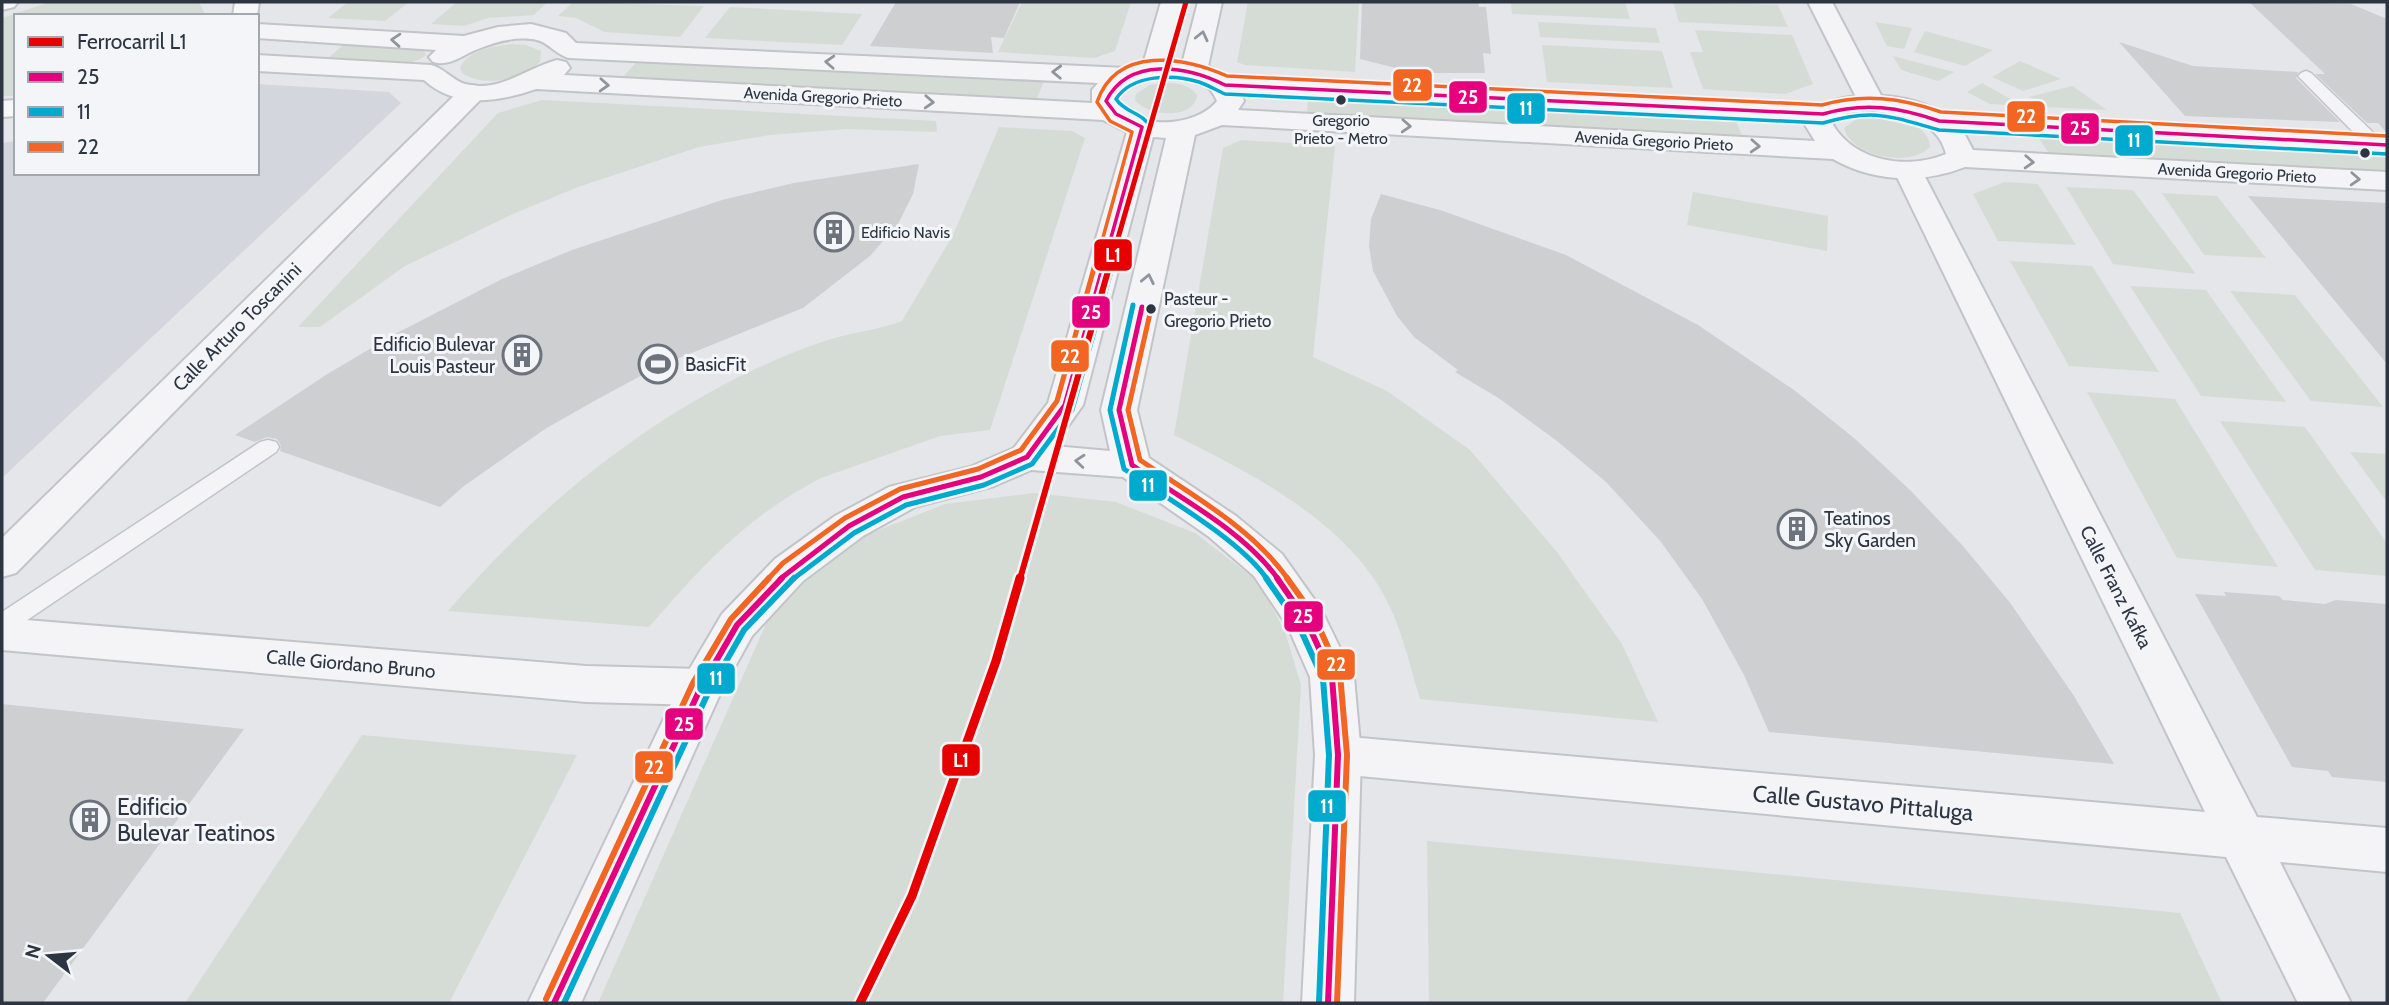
<svg xmlns="http://www.w3.org/2000/svg" width="2389" height="1005" viewBox="0 0 2389 1005" font-family="Cabin,sans-serif">
  <style>
    .built { fill: #d3d6dc }
    .green { fill: #d5dcd5 }
    .building { fill: #cdcfd1 }
    .lines { fill: none; stroke-linecap: round; stroke-linejoin: round }
    .service-casing { stroke: #c2c4c7; stroke-width: 3 }
    .minor-casing { stroke: #c2c4c7; stroke-width: 4 }
    .tertiary-casing { stroke: #c2c4c7; stroke-width: 4 }
    .secondary-casing { stroke: #c2c4c7; stroke-width: 4 }
    .service { fill: #f4f4f6; fill-rule: evenodd }
    .minor { fill: #f4f4f6; fill-rule: evenodd }
    .tertiary { fill: #f4f4f6; fill-rule: evenodd }
    .secondary { fill: #f7f7f8; fill-rule: evenodd }
    .bus-1-far2-casing { stroke: #f3f5f8; stroke-width: 7 }
    .bus-1-far1-casing { stroke: #f3f5f8; stroke-width: 10 }
    .bus-1-casing { stroke: #f3f5f8; stroke-width: 11 }
    .bus-2-far2-casing { stroke: #f3f5f8; stroke-width: 7 }
    .bus-2-far1-casing { stroke: #f3f5f8; stroke-width: 10 }
    .bus-2-casing { stroke: #f3f5f8; stroke-width: 11 }
    .bus-3-far2-casing { stroke: #f3f5f8; stroke-width: 7 }
    .bus-3-far1-casing { stroke: #f3f5f8; stroke-width: 10 }
    .bus-3-casing { stroke: #f3f5f8; stroke-width: 11 }
    .bus-1-far2 { stroke: #e5007d; stroke-width: 3.5 }
    .bus-1-far1 { stroke: #e5007d; stroke-width: 5 }
    .bus-1 { stroke: #e5007d; stroke-width: 6 }
    .bus-2-far2 { stroke: #00a9ce; stroke-width: 3.5 }
    .bus-2-far1 { stroke: #00a9ce; stroke-width: 5 }
    .bus-2 { stroke: #00a9ce; stroke-width: 6 }
    .bus-3-far2 { stroke: #f26522; stroke-width: 3.5 }
    .bus-3-far1 { stroke: #f26522; stroke-width: 5 }
    .bus-3 { stroke: #f26522; stroke-width: 6 }
    .rail-1-far2-casing { stroke: #f3f5f8; stroke-width: 9 }
    .rail-1-far1-casing { stroke: #f3f5f8; stroke-width: 11 }
    .rail-1-casing { stroke: #f3f5f8; stroke-width: 14 }
    .rail-1-far2 { stroke: #e60000; stroke-width: 5 }
    .rail-1-far1 { stroke: #e60000; stroke-width: 6 }
    .rail-1 { stroke: #e60000; stroke-width: 9 }
    .oneway { stroke: #90949c }
    .bus-dot { fill: #2c3541; stroke: #f3f5f8; stroke-width: 2.5 }
    .labels { text-anchor: middle; dominant-baseline: central; stroke-width: 6; stroke-linejoin: round; paint-order: stroke }
    .far-street-label { font-size: 16px; fill: #2c3541; stroke: #f3f5f8 }
    .far-bus-label { font-size: 16px; fill: #2c3541; stroke: #f3f5f8 }
    .far-poi-label { font-size: 16px; fill: #2c3541; stroke: #f3f5f8; text-anchor: start }
    .bus-label { font-size: 17px; fill: #2c3541; stroke: #f3f5f8; text-anchor: start }
    .street-label { font-size: 19px; fill: #2c3541; stroke: #f3f5f8 }
    .poi-label { font-size: 19px; fill: #2c3541; stroke: #f3f5f8; text-anchor: start }
    .near-street-label { font-size: 23px; fill: #2c3541; stroke: #f3f5f8 }
    .near-poi-label { font-size: 23px; fill: #2c3541; stroke: #f3f5f8; text-anchor: start }
    .line-badge { stroke: #f3f5f8; stroke-width: 2.5 }
    .badge-label { font-size: 19px; text-anchor: middle; font-weight: bold; fill: #fff }
  </style>
  <rect width="100%" height="100%" fill="#e4e6e9"/>
  <path class="built" d="M257 84 389 92 401 103 2 478V143L16 141V173H257Z"/>
  <path class="green" d="M50 2H199L206 16H16V96H2V18Z
    M348 2H409L385 21 328 18Z
    M457 2H547L534 15 488 18 464 26 431 24Z
    M573 2 704 6 680 37 605 32 576 18 558 16Z
    M1022 2H1131L1115 51 1094 58 998 52Z
    M1248 2H1359L1355 72 1245 65 1237 62Z
    M1511 2H1625L1630 19 1512 14Z
    M1673 2 1778 5 1788 27 1679 22Z
    M730 7 862 14 842 45 705 38Z
    M1538 22 1656 28 1660 43 1540 37Z
    M1875 22 1912 28 1904 49 1887 46Z
    M1695 30 1792 35 1813 84 1785 94 1703 89 1690 52H1703Z
    M1925 31 1993 50 1965 66 1914 52Z
    M344 44 422 48 426 55C405 73 352 62 325 61Z
    M513 44 526 45 541 51 540 62C521 80 485 88 462 73L460 67C471 49 494 46 513 44Z
    M1542 45 1662 51 1673 88 1547 82Z
    M1893 56 1954 72 1938 81 1901 70Z
    M638 60 1044 81 1036 100 623 77Z
    M2020 61 2061 79 2023 91 1992 77Z
    M1162 83C1175 83 1188 83 1197 95 1194 121 1147 116 1135 100L1136 94 1150 85Z
    M1982 83 2023 106 1990 104 1967 92Z
    M2072 86 2107 110 2045 107 2029 97Z
    M1308 95 1735 118 1743 138 1307 114Z
    M542 100 936 121 937 132 846 129 770 135 699 147 578 187 513 214 405 266 320 327H298L498 113Z
    M1870 116C1890 117 1929 121 1930 147 1910 168 1852 157 1844 128L1858 118Z
    M999 127 1072 131 1085 138 990 430 940 436 821 478C746 517 703 565 649 627L448 611C546 496 676 393 819 343 846 333 875 331 902 321L953 235Z
    M2036 134 2387 152V173L2050 155Z
    M1241 140 1335 146 1313 357 1387 391 1470 450 1557 552 1622 644 1658 722 1420 699C1410 666 1402 630 1386 599 1346 521 1249 472 1174 435L1223 148Z
    M2005 182 2038 184 2076 245 1998 241 1973 194Z
    M2066 187 2133 190 2196 274 2113 264Z
    M1693 192 1828 216 1827 251 1687 225Z
    M2162 193 2217 196 2266 258 2204 255Z
    M2010 261 2092 266 2159 372 2069 366Z
    M2130 286 2206 290 2286 402 2201 396Z
    M2230 291 2295 295 2383 407 2311 401Z
    M2087 392 2175 399 2278 567 2177 558Z
    M2220 421 2305 427 2387 543V576L2315 570Z
    M2350 452 2387 454V502Z
    M1034 493 1116 502 1195 533 1259 582 1285 632 1301 685 1283 1003H598L769 617 814 573 866 535 945 504Z
    M362 735 577 755 449 1003H185Z
    M1427 841 2180 913 2222 1003H1429Z"/>
  <path class="building" d="M896 2H1020L1004 38 991 37 993 53 870 46Z
    M1362 2H1478L1479 7H1486L1491 54 1483 53 1485 73H1416L1360 59Z
    M2249 2 2351 4 2387 19V133L2378 123H2367L2315 74H2325Z
    M2119 42 2193 66 2298 72 2296 78 2340 122 2185 116Z
    M919 164 913 194 898 224 870 256 803 308 657 367 596 400 545 429 464 486 440 507 280 451 281 446 277 439 267 437 255 442 235 435 329 373 397 333 502 279 572 250 722 200 794 183Z
    M1381 194 1443 211 1566 255 1698 325 1794 390 1854 438 1911 491 1963 546 2011 604 2074 696 2114 764 1769 732 1744 675 1702 599 1661 542 1606 482 1557 441 1500 399 1455 372 1458 370 1414 337 1397 316 1373 271 1369 246 1371 219Z
    M2248 196 2387 203V364Z
    M2224 592 2279 596 2283 600 2325 604 2336 600 2387 604V782L2332 777 2328 771 2292 767 2195 594 2226 596Z
    M2 704 244 729 43 1003H2Z"/>
  <g class="lines">
    <defs>
      <path id="service" d="M2306 71 2311 73 2381 140 2383 144 2381 148H2369L2301 79 2298 76 2301 73Z
        M268 440 276 442 279 447 276 452 11 631 2 633V612L260 442Z"/>
      <path id="minor" d="M1808 2H1832L1885 103 1882 109 1872 111 1862 109 1859 103Z
        M472 85 481 87 485 93 481 99 16 573 2 577V538L463 87Z
        M1908 162 1918 165 1922 171 2257 817 2387 828V872L2280 862 2351 1003H2298L2226 857 1338 774 1322 769 1315 755 1322 741 1338 736 2205 812 1894 171 1898 165Z
        M2 618 586 666 701 669 716 675 723 687 716 699 701 705 586 702 2 650Z"/>
      <path id="tertiary" d="M1161 2H1185L1170 60H1183L1198 2H1222L1208 66 1229 77 1819 106C1856 89 1908 93 1943 113L2387 137V153L1963 131 1973 150 2387 172V190L1965 167C1922 184 1873 182 1833 159L1222 125 1195 135 1137 410 1149 458 1236 516 1282 554 1321 609 1354 677 1361 755 1354 1003H1302L1315 755 1310 677 1288 627 1254 576 1208 536 1123 477 1031 470 994 486 915 507 863 536 803 581 752 636 721 692 581 1003H528L679 687 722 614 775 559 835 516 889 487 970 467 1014 448 1048 403 1127 132 1103 120 536 89C498 102 456 109 424 80L257 71V55L431 65C444 68 452 80 465 84 500 93 526 68 557 60L566 62 570 68 564 75 1092 103V90L1098 83 569 58C554 54 548 40 531 39 513 37 495 42 478 49 462 55 450 67 433 62L429 57 436 50 257 38V24L464 36 498 27 531 24 566 33 576 43 1126 68 1143 64ZM1175 75C1195 78 1209 82 1217 101 1197 127 1134 132 1117 100L1118 92 1135 82ZM1241 94 1807 121 1805 125 1815 141 1238 110 1244 101ZM1872 111C1902 115 1938 120 1946 154 1907 170 1856 162 1833 125L1835 119 1848 113ZM1153 137 1166 138 1101 410 1110 451 1054 446 1083 405Z"/>
      <path id="secondary" d="M2 2H18L14 7 2 10Z
        M235 2H259L257 16H233Z
        M16 100V116L2 117V101Z"/>
    </defs>
    <use href="#service" class="service-casing"/>
    <use href="#minor" class="minor-casing"/>
    <use href="#tertiary" class="tertiary-casing"/>
    <use href="#secondary" class="secondary-casing"/>
    <use href="#service" class="service"/>
    <use href="#minor" class="minor"/>
    <use href="#tertiary" class="tertiary"/>
    <use href="#secondary" class="secondary"/>
    <defs>
      <path id="bus-1-far2" d="M1107 252 1142 127 1116 114 1106 101C1129 56 1187 66 1225 85L1823 114C1864 102 1899 107 1939 121L2387 145"/>
      <path id="bus-1-far1" d="M1142 307 1119 410 1132 465C1179 497 1245 532 1278 579
        M780 579 849 526 903 497 981 477 1027 457 1065 405 1108 250"/>
      <path id="bus-1" d="M1277 578 1306 620 1332 677 1338 755 1328 1003
        M554 1003 701 687 737 625 782 578"/>
      <path id="bus-2-far2" d="M1116 252 1151 128C1144 113 1125 113 1116 99 1132 74 1174 74 1199 82 1208 85 1216 90 1225 94L1823 123C1874 108 1889 116 1939 130L2387 154"/>
      <path id="bus-2-far1" d="M1133 305 1110 410 1124 469C1165 497 1240 540 1267 579
        M793 579 854 533 906 505 984 485 1032 464 1072 410 1117 250"/>
      <path id="bus-2" d="M1266 578 1298 624 1323 679 1329 755 1319 1003
        M564 1003 709 691 744 630 794 578"/>
      <path id="bus-3-far2" d="M1099 252 1132 132 1110 121 1097 102C1117 45 1184 57 1227 76L1822 105C1864 93 1901 98 1941 112L2387 136"/>
      <path id="bus-3-far1" d="M1151 309 1128 410 1140 460C1192 495 1252 528 1288 579
        M768 579 783 563 845 518 900 489 978 469 1021 450 1057 401 1099 250"/>
      <path id="bus-3" d="M1287 578 1314 616 1340 674 1347 755 1337 1003
        M546 999 693 683 731 619 769 578"/>
    </defs>
    <use href="#bus-1-far2" class="bus-1-far2-casing"/>
    <use href="#bus-1-far1" class="bus-1-far1-casing"/>
    <use href="#bus-1" class="bus-1-casing"/>
    <use href="#bus-2-far2" class="bus-2-far2-casing"/>
    <use href="#bus-2-far1" class="bus-2-far1-casing"/>
    <use href="#bus-2" class="bus-2-casing"/>
    <use href="#bus-3-far2" class="bus-3-far2-casing"/>
    <use href="#bus-3-far1" class="bus-3-far1-casing"/>
    <use href="#bus-3" class="bus-3-casing"/>
    <use href="#bus-1-far2" class="bus-1-far2"/>
    <use href="#bus-1-far1" class="bus-1-far1"/>
    <use href="#bus-1" class="bus-1"/>
    <use href="#bus-2-far2" class="bus-2-far2"/>
    <use href="#bus-2-far1" class="bus-2-far1"/>
    <use href="#bus-2" class="bus-2"/>
    <use href="#bus-3-far2" class="bus-3-far2"/>
    <use href="#bus-3-far1" class="bus-3-far1"/>
    <use href="#bus-3" class="bus-3"/>
    <defs>
      <path id="rail-1-far2" d="M1114 252 1186 2"/>
      <path id="rail-1-far1" d="M1020 579 1114 250"/>
      <path id="rail-1" d="M860 1003 912 896 996 661 1020 578"/>
    </defs>
    <use href="#rail-1-far2" class="rail-1-far2-casing"/>
    <use href="#rail-1-far1" class="rail-1-far1-casing"/>
    <use href="#rail-1" class="rail-1-casing"/>
    <use href="#rail-1-far2" class="rail-1-far2"/>
    <use href="#rail-1-far1" class="rail-1-far1"/>
    <use href="#rail-1" class="rail-1"/>
  </g>
  <defs><path id="oneway-chevron" d="M-2-3.5L2.5 0L-2 3.5" fill="none" stroke-width="1.6" stroke-linecap="round" stroke-linejoin="round" transform="scale(1.75)"/></defs>
  <g class="oneway">
    <use href="#oneway-chevron" transform="translate(1202 36) rotate(-77)"/>
    <use href="#oneway-chevron" transform="translate(396 40) rotate(-176)"/>
    <use href="#oneway-chevron" transform="translate(830 62) rotate(-177)"/>
    <use href="#oneway-chevron" transform="translate(1057 72) rotate(-178)"/>
    <use href="#oneway-chevron" transform="translate(604 85) rotate(3)"/>
    <use href="#oneway-chevron" transform="translate(929 102) rotate(3)"/>
    <use href="#oneway-chevron" transform="translate(1406 126) rotate(3)"/>
    <use href="#oneway-chevron" transform="translate(1755 146) rotate(3)"/>
    <use href="#oneway-chevron" transform="translate(2029 162) rotate(3)"/>
    <use href="#oneway-chevron" transform="translate(2355 179) rotate(3)"/>
    <use href="#oneway-chevron" transform="translate(1148 279) rotate(-78)"/>
    <use href="#oneway-chevron" transform="translate(1080 461) rotate(-175)"/>
  </g>
  <defs>
    <symbol id="building-ring" viewBox="-11 -11 22 22"><circle r="9.5" fill="#f3f5f8" stroke="#6c737c" stroke-width="1.5"/><path d="M-4-6H4V6H1V3H-1V6H-4ZM-2.5-4.3h1.7v1.8h-1.7ZM.8-4.3h1.7v1.8H.8ZM-2.5-1h1.7V.8h-1.7ZM.8-1h1.7V.8H.8Z" fill="#6c737c"/></symbol>
    <symbol id="stadium-ring" viewBox="-11 -11 22 22"><circle r="9.5" fill="#f3f5f8" stroke="#6c737c" stroke-width="1.5"/><path d="M0-5a6.5 5 0 1 0 0 10a6.5 5 0 1 0 0-10ZM-3.5-1.8h7v3.6h-7Z" fill="#6c737c"/></symbol>
  </defs>
  <g fill-rule="evenodd">
    <use href="#building-ring" x="812" y="210" width="44" height="44"/>
    <use href="#building-ring" x="500" y="333" width="44" height="44"/>
    <use href="#stadium-ring" x="636" y="342" width="44" height="44"/>
    <use href="#building-ring" x="1775" y="507" width="44" height="44"/>
    <use href="#building-ring" x="68" y="798" width="44" height="44"/>
  </g>
  <g class="bus-dot">
    <circle cx="1341" cy="100" r="6"/>
    <circle cx="2365" cy="153" r="6"/>
    <circle cx="1151" cy="309" r="6"/>
  </g>
  <g class="labels">
    <g class="far-street-label">
      <text transform="translate(823 97) rotate(3)">Avenida Gregorio Prieto</text>
      <text transform="translate(1654 141) rotate(3)">Avenida Gregorio Prieto</text>
      <text transform="translate(2237 173) rotate(3)">Avenida Gregorio Prieto</text>
    </g>
    <g class="far-bus-label">
      <text x="1341" y="120">Gregorio<tspan x="1341" dy="18">Prieto - Metro</tspan></text>
    </g>
    <g class="far-poi-label">
      <text x="861" y="232">Edificio Navis</text>
    </g>
    <g class="bus-label">
      <text x="1164" y="299">Pasteur -<tspan x="1164" dy="22">Gregorio Prieto</tspan></text>
    </g>
    <g class="street-label">
      <text transform="translate(237 327) rotate(-45)">Calle Arturo Toscanini</text>
      <text transform="translate(2116 587) rotate(63)">Calle Franz Kafka</text>
      <text transform="translate(351 664) rotate(5)">Calle Giordano Bruno</text>
    </g>
    <g class="poi-label">
      <text x="495" y="344" text-anchor="end">Edificio Bulevar<tspan x="495" dy="22">Louis Pasteur</tspan></text>
      <text x="685" y="364">BasicFit</text>
      <text x="1824" y="518">Teatinos<tspan x="1824" dy="22">Sky Garden</tspan></text>
    </g>
    <g class="near-street-label">
      <text transform="translate(1863 803) rotate(5)">Calle Gustavo Pittaluga</text>
    </g>
    <g class="near-poi-label">
      <text x="117" y="807">Edificio<tspan x="117" dy="26">Bulevar Teatinos</tspan></text>
    </g>
  </g>
  <g class="line-badge">
    <rect x="1392" y="68" width="41" height="34" rx="7" fill="#f26522"/>
    <rect x="1448" y="80" width="40" height="34" rx="7" fill="#e5007d"/>
    <rect x="1506" y="92" width="40" height="33" rx="7" fill="#00a9ce"/>
    <rect x="2006" y="100" width="40" height="33" rx="7" fill="#f26522"/>
    <rect x="2060" y="112" width="40" height="33" rx="7" fill="#e5007d"/>
    <rect x="2114" y="124" width="40" height="33" rx="7" fill="#00a9ce"/>
    <rect x="1093" y="238" width="40" height="34" rx="7" fill="#e60000"/>
    <rect x="1071" y="295" width="40" height="34" rx="7" fill="#e5007d"/>
    <rect x="1050" y="339" width="40" height="34" rx="7" fill="#f26522"/>
    <rect x="1128" y="469" width="40" height="33" rx="7" fill="#00a9ce"/>
    <rect x="1283" y="600" width="41" height="33" rx="7" fill="#e5007d"/>
    <rect x="1316" y="648" width="40" height="33" rx="7" fill="#f26522"/>
    <rect x="696" y="662" width="40" height="33" rx="7" fill="#00a9ce"/>
    <rect x="664" y="707" width="40" height="34" rx="7" fill="#e5007d"/>
    <rect x="941" y="743" width="40" height="34" rx="7" fill="#e60000"/>
    <rect x="634" y="750" width="40" height="34" rx="7" fill="#f26522"/>
    <rect x="1307" y="789" width="40" height="34" rx="7" fill="#00a9ce"/>
  </g>
  <g class="badge-label">
    <text x="1412" y="92">22</text>
    <text x="1468" y="104">25</text>
    <text x="1526" y="115">11</text>
    <text x="2026" y="123">22</text>
    <text x="2080" y="135">25</text>
    <text x="2134" y="147">11</text>
    <text x="1113" y="262">L1</text>
    <text x="1091" y="319">25</text>
    <text x="1070" y="363">22</text>
    <text x="1148" y="492">11</text>
    <text x="1303" y="623">25</text>
    <text x="1336" y="671">22</text>
    <text x="716" y="685">11</text>
    <text x="684" y="731">25</text>
    <text x="961" y="767">L1</text>
    <text x="654" y="774">22</text>
    <text x="1327" y="813">11</text>
  </g>
  <rect width="2389" height="1005" fill="none" stroke="#2c3541" stroke-width="7"/>
  <rect x="14" y="14" width="245" height="161" fill="#f3f5f8" stroke="#a3a8af" stroke-width="2"/>
  <rect x="28" y="37" width="35" height="10" fill="#e60000" stroke="#a3a8af" stroke-width="2"/>
  <text x="77" y="49" font-size="21" fill="#2c3541">Ferrocarril L1</text>
  <rect x="28" y="72" width="35" height="10" fill="#e5007d" stroke="#a3a8af" stroke-width="2"/>
  <text x="77" y="84" font-size="21" fill="#2c3541">25</text>
  <rect x="28" y="107" width="35" height="10" fill="#00a9ce" stroke="#a3a8af" stroke-width="2"/>
  <text x="77" y="119" font-size="21" fill="#2c3541">11</text>
  <rect x="28" y="142" width="35" height="10" fill="#f26522" stroke="#a3a8af" stroke-width="2"/>
  <text x="77" y="154" font-size="21" fill="#2c3541">22</text>
  <g transform="translate(49 956) rotate(286)" stroke="#f3f5f8" stroke-width="5" paint-order="stroke">
  <path d="M0-5L12 26L0 18L-12 26Z" fill="#2c3541"/>
  <text y="-10" font-size="19" font-weight="bold" text-anchor="middle" fill="#2c3541">N</text>
  </g>
</svg>
